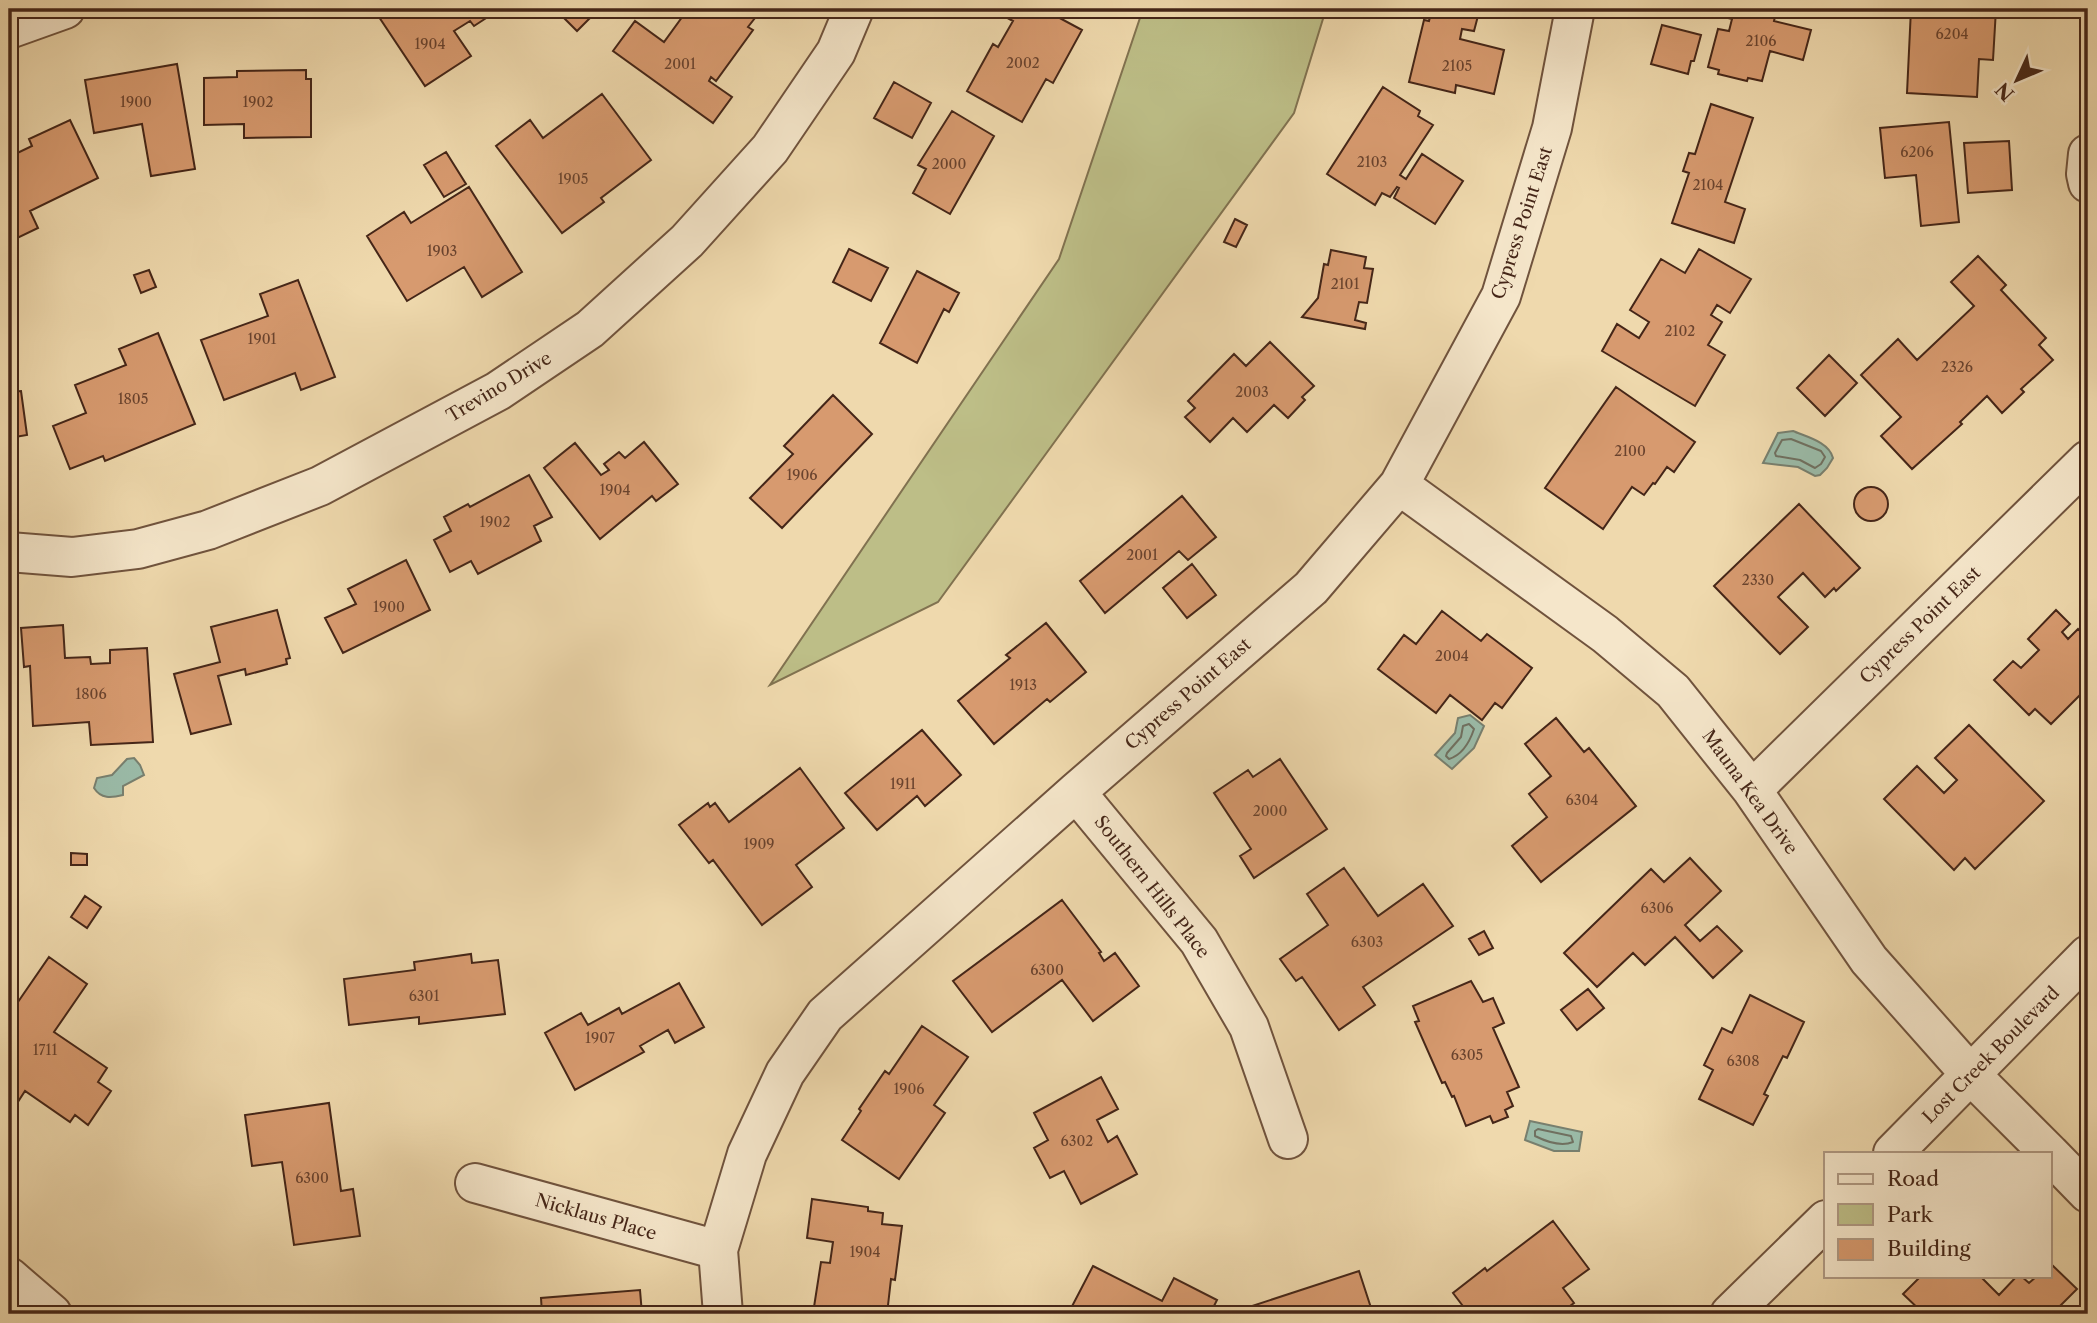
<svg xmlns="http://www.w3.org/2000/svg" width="2097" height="1323" viewBox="0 0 2097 1323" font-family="'Libre Caslon Text',serif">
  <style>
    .green { fill: #bdbe87; stroke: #817250; stroke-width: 2 }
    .water { fill: #9abaa7; stroke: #787f6e; stroke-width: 2 }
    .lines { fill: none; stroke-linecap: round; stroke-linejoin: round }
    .shore { stroke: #707060; stroke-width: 2 }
    .building { fill: #d79a6f; stroke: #452618; stroke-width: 2 }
    .minor-casing { stroke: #70533d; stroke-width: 42 }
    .minor { stroke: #f5e6ca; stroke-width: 38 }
    .labels { text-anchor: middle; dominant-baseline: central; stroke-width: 5; stroke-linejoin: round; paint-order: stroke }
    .number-label { font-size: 14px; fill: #6a432e }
    .street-label { font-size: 18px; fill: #452618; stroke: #f5e6ca }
  </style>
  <rect width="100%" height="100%" fill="#efd9ad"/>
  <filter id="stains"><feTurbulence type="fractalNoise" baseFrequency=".00286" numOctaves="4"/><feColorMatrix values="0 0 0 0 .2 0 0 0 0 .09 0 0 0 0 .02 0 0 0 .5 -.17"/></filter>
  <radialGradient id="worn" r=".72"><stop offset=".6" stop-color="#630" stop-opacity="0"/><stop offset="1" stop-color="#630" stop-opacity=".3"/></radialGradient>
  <path class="green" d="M1143 9H1326L1294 113 938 602 770 685 1059 259Z"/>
  <path class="water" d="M1793 431C1807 437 1829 442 1833 458L1827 468 1820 475 1815 476 1798 467 1763 463 1778 433Z
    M1470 715 1484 726 1474 748 1452 769 1435 755 1455 733 1458 718Z
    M134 758 140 765 144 775 123 786V795C111 798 101 799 94 788L97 778 112 775 127 759Z
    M1530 1121 1582 1132 1579 1151H1554L1525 1140Z"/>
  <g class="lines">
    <path class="shore" d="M1791 439 1821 451 1825 457 1821 464 1815 468 1800 460 1776 456 1775 453 1782 440Z
      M1469 724 1474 729C1470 741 1462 755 1449 759L1446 756 1447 753 1461 737 1463 726Z
      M1538 1129 1571 1136 1573 1142C1561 1147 1547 1142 1535 1136V1131Z"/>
  </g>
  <path class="building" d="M378 9H500L474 26 470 21 454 31 471 56 425 86 375 11Z
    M564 9H595L597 11 577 31 559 13Z
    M688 9H762L748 27 753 30 716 81 711 77 709 81 732 97 713 123 613 51 635 21 664 42Z
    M1001 9H1043L1082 30 1053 83 1046 79 1022 122 967 91 993 44 998 47 1013 21 998 13Z
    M1432 9H1466L1479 12 1474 31 1462 29 1460 39 1504 50 1494 94 1456 85 1455 93 1409 82 1424 20 1429 21Z
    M1710 9H1777L1774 21 1811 30 1803 60 1770 51 1762 81 1748 78 1747 81 1718 74 1719 70 1708 67 1718 29 1729 31 1732 19 1709 13Z
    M1911 9H1996L1993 60 1979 59 1977 97 1907 93Z
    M1662 25 1701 35 1694 61H1691L1688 74 1651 64Z
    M177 64 195 169 151 176 142 124 94 133 85 80Z
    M306 70V79H311V137L244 138V124L204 125V78L237 77V71Z
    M894 82 931 103 912 138 874 118Z
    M1383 87 1420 111 1418 116 1433 125 1400 175 1406 179 1422 154 1463 181 1435 224 1394 198 1399 188 1397 187 1390 197 1382 193 1375 205 1327 174Z
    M602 94 651 160 601 198 604 202 562 233 496 146 530 120 543 138Z
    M1711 104 1753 118 1725 202 1745 209 1734 243 1672 223 1689 173 1683 171 1689 153 1695 154Z
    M952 111 994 136 950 214 913 193 926 169 918 165Z
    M70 120 98 178 30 211 38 228 9 242V157L32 146 29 139Z
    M1949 122 1959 222 1921 226 1916 175 1885 178 1880 128Z
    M2009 141 2012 190 1968 193 1964 143Z
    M446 152 466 184 444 197 424 165Z
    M469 187 522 272 482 297 464 267 407 301 367 236 404 212 411 223Z
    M1235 219 1247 225 1236 247 1224 242Z
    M849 249 888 268 871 301 833 282Z
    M1699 249 1751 279 1730 313 1717 305 1711 315 1722 322 1708 345 1725 355 1695 406 1602 351 1617 324 1639 338 1649 322 1630 310 1661 259 1685 273Z
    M1331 250 1366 257 1364 268 1373 269 1367 303 1359 302 1355 320 1366 323 1365 329 1302 317 1318 298 1324 264 1328 265Z
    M1978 256 2006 285 2001 290 2046 338 2039 345 2053 360 2021 389 2024 392 2002 413 1987 396 1960 422 1962 424 1912 469 1881 436 1901 417 1861 375 1898 339 1917 360 1974 306 1951 282Z
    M149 270 156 287 141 293 134 275Z
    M917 271 959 293 949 312 944 309 917 363 880 343Z
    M298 280 335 377 301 390 295 373 224 400 201 340 268 316 260 294Z
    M158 333 195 424 105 461 103 456 70 469 53 426 86 413 75 385 126 365 119 349Z
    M1270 342 1314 386 1302 397 1305 400 1288 418 1274 405 1247 432 1233 418 1210 442 1185 417 1195 408 1188 401 1234 354 1246 366Z
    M1829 355 1857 383 1825 416 1797 388Z
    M1616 387 1695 442 1674 472 1667 467 1655 484 1653 483 1644 495 1632 487 1603 529 1545 488Z
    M21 391 27 435 9 438V392Z
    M833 395 872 434 782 528 750 498 793 454 784 446Z
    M644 442 678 484 656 501 652 496 600 539 544 468 575 443 601 475 609 470 604 464 619 452 625 458Z
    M529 475 552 517 534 526 541 541 478 574 471 561 450 572 434 540 451 531 444 517 468 504 470 507Z
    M1854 504a17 17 0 1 1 34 0a17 17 0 1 1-34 0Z
    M1182 496 1216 537 1188 560 1179 551 1105 613 1080 581Z
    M1799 504 1860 568 1836 591 1834 588 1825 597 1803 573 1778 597 1808 627 1780 654 1714 586Z
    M406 560 430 610 343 653 325 618 356 604 348 589Z
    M1192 564 1216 595 1187 618 1163 588Z
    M277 610 290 658 286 659 287 664 246 675 245 669 218 676 231 724 191 734 174 674 220 662 211 627Z
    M2056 610 2070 624 2062 632 2068 639 2078 629 2088 639V687L2051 724 2035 709 2029 715 1994 680 2013 661 2021 668 2039 650 2028 639Z
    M1442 611 1481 641 1487 634 1532 668 1502 708 1495 703 1482 720 1450 695 1436 713 1378 669 1404 635 1416 644Z
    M1046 623 1086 672 1050 702 1047 699 994 744 958 701 1010 658 1006 655Z
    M63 625 65 658 90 657 91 664 110 663V650L147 648 153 742 91 745 89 722 33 726 30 666 24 667 21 628Z
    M1556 718 1584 752 1589 748 1636 806 1541 882 1512 846 1547 817 1529 794 1551 776 1525 744Z
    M1969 725 2044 801 1975 869 1965 858 1954 870 1884 799 1917 766 1944 793 1957 780 1935 758Z
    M922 730 961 775 925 806 917 796 877 830 845 793Z
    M1280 759 1327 829 1254 878 1240 856 1251 849 1214 793 1248 770 1253 777Z
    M800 768 844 828 796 865 812 887 762 925 713 860 709 863 679 825 708 803 710 807 715 803 729 822Z
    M71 853 87 854V865H71Z
    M1690 858 1721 891 1685 925 1700 941 1717 926 1742 951 1713 978 1675 937 1645 965 1633 953 1597 987 1564 953 1651 869 1664 882Z
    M1344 868 1378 916 1423 884 1453 926 1363 987 1375 1005 1339 1030 1302 977 1296 981 1280 959 1328 925 1307 894Z
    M85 896 101 907 87 928 71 917Z
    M1062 900 1101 952 1099 953 1104 961 1115 953 1139 986 1093 1021 1062 980 992 1032 953 981Z
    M1484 931 1493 948 1479 955 1469 939Z
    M471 954 472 963 498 960 505 1014 419 1024V1017L349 1025 344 979 415 970 414 962Z
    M49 957 87 984 54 1032 107 1068 98 1082 111 1091 88 1125 75 1115 70 1122 25 1091 14 1108 9 1104V1015Z
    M1471 981 1483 1002 1493 998 1504 1023 1493 1028 1519 1087 1507 1092 1513 1106 1505 1110 1508 1117 1493 1123 1490 1116 1466 1126 1454 1096 1452 1097 1445 1082 1442 1083 1415 1022 1419 1021 1413 1006Z
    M679 983 704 1027 675 1043 668 1030 640 1046 644 1052 575 1090 545 1033 581 1013 588 1025 619 1008 622 1014Z
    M1588 989 1604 1008 1577 1030 1561 1010Z
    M1750 995 1804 1022 1787 1058 1783 1056 1764 1094 1768 1096 1753 1125 1699 1099 1713 1070 1704 1065 1722 1028 1732 1033Z
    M922 1026 968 1057 934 1105 945 1113 899 1179 842 1140 861 1111 859 1109 885 1071 889 1074Z
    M1101 1077 1118 1109 1097 1120 1108 1142 1117 1136 1137 1174 1081 1204 1064 1171 1050 1178 1034 1148 1048 1140 1034 1113Z
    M329 1103 341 1191 353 1189 360 1236 294 1245 282 1162 252 1166 245 1115Z
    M812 1199 868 1207V1211L883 1213 882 1224 902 1226 895 1280 891 1279 887 1314H868L814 1307 821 1262 830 1263 833 1242 807 1238Z
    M1553 1221 1589 1269 1563 1288 1574 1303 1559 1314H1469L1453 1293 1485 1268 1487 1271Z
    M2050 1263 2077 1289 2052 1314H1924L1903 1294 1921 1276H1980L1999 1295 2017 1276H2021L2029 1283 2037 1276H2050Z
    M1093 1266 1162 1301 1174 1278 1217 1300 1210 1314H1068Z
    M1359 1271 1373 1314H1241L1240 1310Z
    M640 1290 642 1314H542L541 1298Z"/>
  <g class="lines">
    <defs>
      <path id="minor" d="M9 29 65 9
        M2088 154 2086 174 2088 183
        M1399 485 1605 634 1673 691 1752 790 1869 960 1971 1075 2049 1153
        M9 552 72 557 138 549 208 530 320 486 498 391 590 329 687 241 770 149 836 52 854 9
        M1752 790 2088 460
        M1076 792 1199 941 1249 1027 1288 1139
        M1893 1153 2088 955
        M2050 1154 2088 1193
        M475 1183 718 1250
        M9 1277 52 1314
        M723 1314 718 1250 747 1154 785 1073 825 1015 1076 792 1311 588 1399 485 1501 296 1552 128 1575 9
        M1730 1314 1826 1220"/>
    </defs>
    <use href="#minor" class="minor-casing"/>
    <use href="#minor" class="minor"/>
  </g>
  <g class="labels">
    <g class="number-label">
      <text x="1952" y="34">6204</text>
      <text x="1761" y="41">2106</text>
      <text x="430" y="44">1904</text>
      <text x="1023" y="63">2002</text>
      <text x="680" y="64">2001</text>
      <text x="1457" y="66">2105</text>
      <text x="136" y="102">1900</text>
      <text x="258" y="102">1902</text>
      <text x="1917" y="152">6206</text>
      <text x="1372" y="162">2103</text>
      <text x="949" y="164">2000</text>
      <text x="573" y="179">1905</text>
      <text x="1708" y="185">2104</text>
      <text x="442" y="251">1903</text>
      <text x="1345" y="284">2101</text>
      <text x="1680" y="331">2102</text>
      <text x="262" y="339">1901</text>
      <text x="1957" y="367">2326</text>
      <text x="1252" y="392">2003</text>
      <text x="133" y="399">1805</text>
      <text x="1630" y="451">2100</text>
      <text x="802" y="475">1906</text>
      <text x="615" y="490">1904</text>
      <text x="495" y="522">1902</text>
      <text x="1142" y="555">2001</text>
      <text x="1758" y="580">2330</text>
      <text x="389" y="607">1900</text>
      <text x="1452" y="656">2004</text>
      <text x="1023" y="685">1913</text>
      <text x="91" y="694">1806</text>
      <text x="903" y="784">1911</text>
      <text x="1582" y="800">6304</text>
      <text x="1270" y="811">2000</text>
      <text x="759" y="844">1909</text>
      <text x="1657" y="908">6306</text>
      <text x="1367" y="942">6303</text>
      <text x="1047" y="970">6300</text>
      <text x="424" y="996">6301</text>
      <text x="600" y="1038">1907</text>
      <text x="45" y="1050">1711</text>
      <text x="1467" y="1055">6305</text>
      <text x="1743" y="1061">6308</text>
      <text x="909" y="1089">1906</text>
      <text x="1077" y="1141">6302</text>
      <text x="312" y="1178">6300</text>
      <text x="865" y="1252">1904</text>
    </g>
    <g class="street-label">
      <text transform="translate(1522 223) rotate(-72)">Cypress Point East</text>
      <text transform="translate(499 387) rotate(-31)">Trevino Drive</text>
      <text transform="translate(1920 625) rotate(-44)">Cypress Point East</text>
      <text transform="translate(1188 694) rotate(-41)">Cypress Point East</text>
      <text transform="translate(1750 792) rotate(54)">Mauna Kea Drive</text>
      <text transform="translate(1152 887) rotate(52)">Southern Hills Place</text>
      <text transform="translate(1991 1055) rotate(-45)">Lost Creek Boulevard</text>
      <text transform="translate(596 1217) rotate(16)">Nicklaus Place</text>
    </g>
  </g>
  <rect width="2097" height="1323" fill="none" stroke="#efd9ad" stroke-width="35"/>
  <rect x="10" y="10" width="2076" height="1302" fill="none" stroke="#452618" stroke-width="3.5"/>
  <rect x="18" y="18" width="2062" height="1288" fill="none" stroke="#452618" stroke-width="2"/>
  <rect x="1824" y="1152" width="228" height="126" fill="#f5e6ca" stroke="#af9983" stroke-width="2"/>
  <rect x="1838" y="1174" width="35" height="10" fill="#f5e6ca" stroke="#af9983" stroke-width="2"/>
  <text x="1887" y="1186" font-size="21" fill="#452618">Road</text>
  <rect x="1838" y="1204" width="35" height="21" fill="#bdbe87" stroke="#af9983" stroke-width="2"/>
  <text x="1887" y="1222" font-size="21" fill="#452618">Park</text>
  <rect x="1838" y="1239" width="35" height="21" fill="#d79a6f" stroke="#af9983" stroke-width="2"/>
  <text x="1887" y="1256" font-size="21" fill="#452618">Building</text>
  <g transform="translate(2017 80) rotate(226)" stroke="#f5e6ca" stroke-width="5" paint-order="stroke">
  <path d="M0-5L12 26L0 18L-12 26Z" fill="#452618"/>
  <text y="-10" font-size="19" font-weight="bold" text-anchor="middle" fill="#452618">N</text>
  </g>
  <rect width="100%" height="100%" filter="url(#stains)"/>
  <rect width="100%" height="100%" fill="url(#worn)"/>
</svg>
